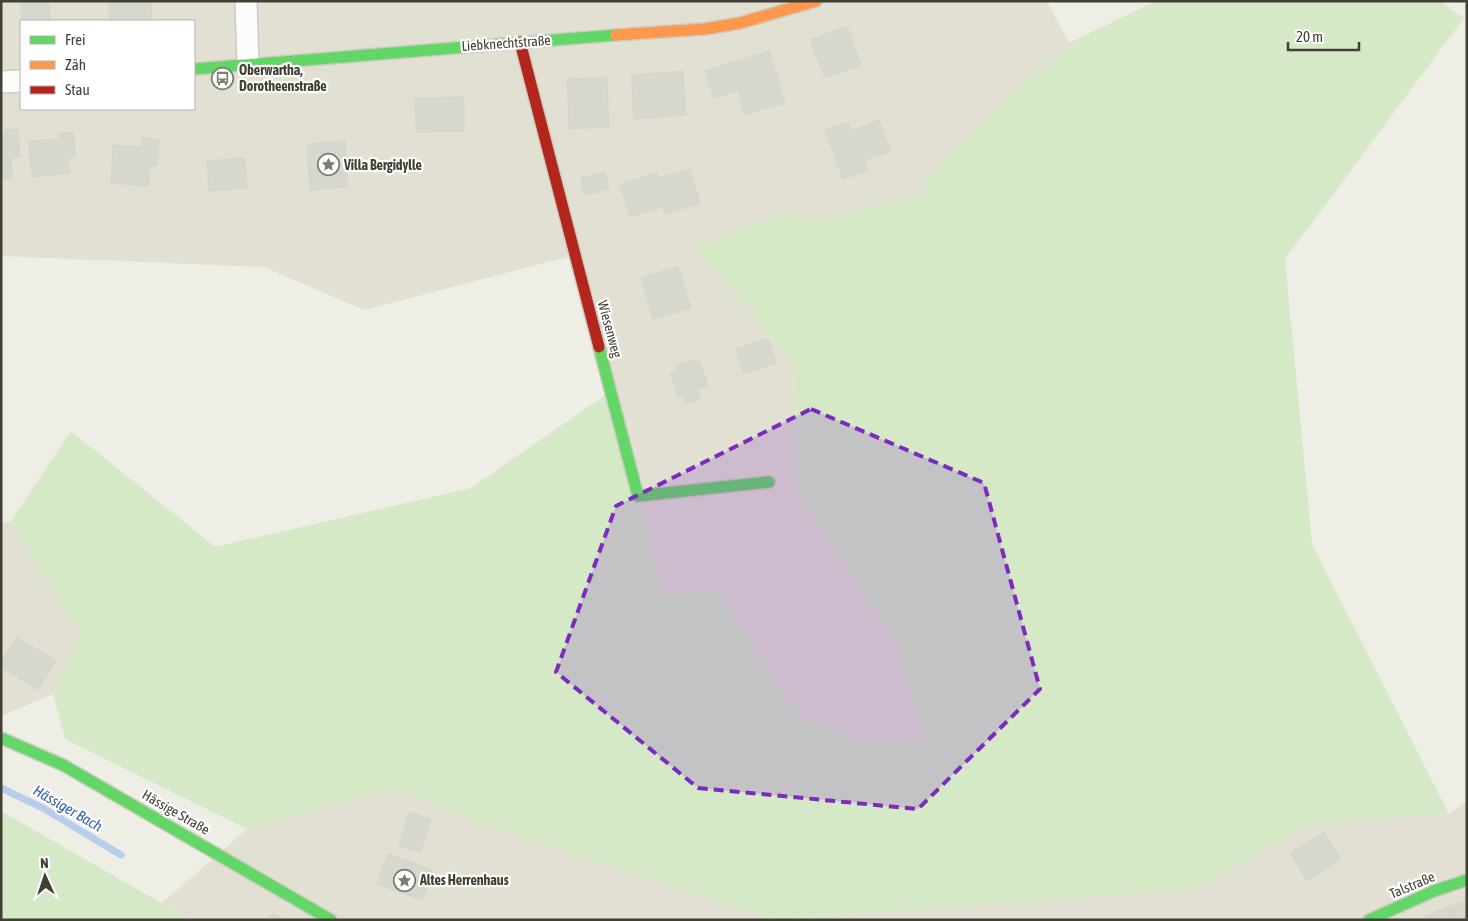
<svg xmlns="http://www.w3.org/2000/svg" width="1468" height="921" viewBox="0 0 1468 921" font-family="'Asap Condensed',sans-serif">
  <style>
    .residential { fill: #e2e0d3; fill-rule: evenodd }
    .green { fill: #d5e9c7 }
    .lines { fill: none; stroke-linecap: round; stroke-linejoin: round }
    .stream { stroke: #b7cdeb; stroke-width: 7 }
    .building { fill: #d7d6cf; stroke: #d6d4cc }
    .street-casing { stroke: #cccbc4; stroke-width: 24 }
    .fast-casing { stroke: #ccccbd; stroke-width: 14 }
    .slow-casing { stroke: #ccccbd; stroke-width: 14 }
    .jam-casing { stroke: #ccccbd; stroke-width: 14 }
    .street { stroke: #fcfcfb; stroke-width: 21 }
    .fast { stroke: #63d668; stroke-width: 11 }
    .slow { stroke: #ff974d; stroke-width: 11 }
    .jam { stroke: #b3261e; stroke-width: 11 }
    .marked { fill: #7b2cbf; fill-opacity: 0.2; stroke: #7b2cbf; stroke-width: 4; stroke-dasharray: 10 6; stroke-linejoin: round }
    .labels { text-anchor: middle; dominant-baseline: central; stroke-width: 4.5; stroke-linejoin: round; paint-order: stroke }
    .street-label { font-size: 14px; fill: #424034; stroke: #fff }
    .poi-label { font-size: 14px; font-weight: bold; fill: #424034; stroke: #fff; text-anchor: start }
    .water-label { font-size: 15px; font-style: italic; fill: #315faa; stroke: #fff }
  </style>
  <rect width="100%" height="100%" fill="#eeede6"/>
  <path class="residential" d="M1 1H1047L1069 43 953 150 916 196 819 221 782 213 696 247 794 363 797 493 896 644 925 737 872 744 804 719 774 678 663 594 575 255 364 310 264 267 1 256ZM21 21H194V109H21Z
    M10 522 81 636 53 694 1 716V523Z
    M395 787 474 821 776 920 1196 889 1311 822 1449 814 1467 801V920H191L162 903 247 829Z"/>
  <path class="green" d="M1156 1H1440L1464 18 1285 259 1312 544 1449 814 1311 822 1196 889 776 920 474 821 395 787 247 829 65 739 53 694 81 636 10 522 71 431 215 547 471 488 611 391 663 594 719 591 774 678 804 719 872 744 925 737 896 644 797 493 794 363 695 247 782 213 819 221 916 196 953 150 1069 43Z
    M1 811 191 920H1Z"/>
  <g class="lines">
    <path class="stream" d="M1 788 43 808 121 855"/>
  </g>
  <path class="building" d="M20 1H49L50 21H22Z
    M108 1H151L152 21H110Z
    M847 26 861 65 825 78 810 40Z
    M769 51 785 103 745 114 738 91 714 98 705 71Z
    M683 71 686 115 634 119 631 75Z
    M607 77 609 127 569 129 567 79Z
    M464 97V131L416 132 415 98Z
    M879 120 890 151 864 160 867 171 843 179 825 130 848 122 851 131Z
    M18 129 20 157 11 158 12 179 1 180V133H5V130Z
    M73 132 75 157 68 158 70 173 32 177 29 141 60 139 59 133Z
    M142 138 159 139 157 166 150 165 149 186 111 183 113 145 142 147Z
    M345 141 347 187 310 190 307 144Z
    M245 158 247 188 209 191 207 161Z
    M690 169 700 203 665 214 663 207 630 217 620 184 657 173 658 178Z
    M605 172 609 189 585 195 581 178Z
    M678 266 691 308 653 319 641 278Z
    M768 338 777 363 744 374 736 349Z
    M695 359 697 364 700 362 708 386 697 389 701 399 686 404 683 394 678 396 670 373 679 370 677 365Z
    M17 637 56 661 38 690 1 667V662Z
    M409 812 431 819 420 852 399 846Z
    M1324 832 1341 859 1307 881 1290 853Z
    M388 854 433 870 422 900 377 884Z
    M1467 901V920H1455L1450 906Z
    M1450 906 1455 920H1426L1425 916Z
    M273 913 283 919 282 920H268Z"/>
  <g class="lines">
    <defs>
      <path id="street" d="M246 1 248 64
        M1 82 21 81"/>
      <path id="fast" d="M194 69 616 35
        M599 347 638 496 769 482
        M1 738 63 765 331 920
        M1369 920 1434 891 1467 880"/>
      <path id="slow" d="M616 35 705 29 740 23 816 1"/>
      <path id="jam" d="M520 42 599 347"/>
    </defs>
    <use href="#street" class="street-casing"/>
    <use href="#fast" class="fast-casing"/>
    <use href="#slow" class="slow-casing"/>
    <use href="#jam" class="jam-casing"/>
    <use href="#street" class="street"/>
    <use href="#fast" class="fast"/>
    <use href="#slow" class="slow"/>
    <use href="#jam" class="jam"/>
  </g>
  <path class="marked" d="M811 409 984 483 1040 689 918 809 698 788 556 672 616 506Z"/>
  <defs>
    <symbol id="bus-ring" viewBox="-11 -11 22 22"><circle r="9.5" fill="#fff" stroke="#7e7d72" stroke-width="1.5"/><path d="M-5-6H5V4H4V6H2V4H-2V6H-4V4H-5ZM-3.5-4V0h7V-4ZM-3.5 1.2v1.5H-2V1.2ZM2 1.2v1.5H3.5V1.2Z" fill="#7e7d72"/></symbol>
    <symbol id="sight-ring" viewBox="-11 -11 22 22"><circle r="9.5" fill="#fff" stroke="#7e7d72" stroke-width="1.5"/><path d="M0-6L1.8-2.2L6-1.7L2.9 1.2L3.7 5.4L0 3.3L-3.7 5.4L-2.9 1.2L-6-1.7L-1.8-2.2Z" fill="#7e7d72"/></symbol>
  </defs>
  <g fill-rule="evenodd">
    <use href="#bus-ring" x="210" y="66" width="25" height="25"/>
    <use href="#sight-ring" x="316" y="152" width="25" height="25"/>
    <use href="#sight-ring" x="392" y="868" width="25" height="25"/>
  </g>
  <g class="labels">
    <g class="street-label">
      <text transform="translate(506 43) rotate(-4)">Liebknechtstraße</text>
      <text transform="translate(610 329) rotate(75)">Wiesenweg</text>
      <text transform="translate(176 812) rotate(30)">Hässige Straße</text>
      <text transform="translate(1412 885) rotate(-23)">Talstraße</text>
    </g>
    <g class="poi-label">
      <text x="239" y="70">Oberwartha,<tspan x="239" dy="16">Dorotheenstraße</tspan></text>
      <text x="344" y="165">Villa Bergidylle</text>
      <text x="420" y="880">Altes Herrenhaus</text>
    </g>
    <g class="water-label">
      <text transform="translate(68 808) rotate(30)">Hässiger Bach</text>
    </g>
  </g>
  <rect width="1468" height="921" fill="none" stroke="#424034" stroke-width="5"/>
  <rect x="20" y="20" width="175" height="90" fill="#ffffff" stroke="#b3b3ae"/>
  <rect x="30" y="36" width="25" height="8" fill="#63d668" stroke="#b3b3ae"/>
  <text x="65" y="45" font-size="15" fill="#424034">Frei</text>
  <rect x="30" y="61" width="25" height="8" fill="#ff974d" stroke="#b3b3ae"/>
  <text x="65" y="70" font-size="15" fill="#424034">Zäh</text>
  <rect x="30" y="86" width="25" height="8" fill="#b3261e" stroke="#b3b3ae"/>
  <text x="65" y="95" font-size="15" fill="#424034">Stau</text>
  <g transform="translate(45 876) rotate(357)" stroke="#ffffff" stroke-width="4" paint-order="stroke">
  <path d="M0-4L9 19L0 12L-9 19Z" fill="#424034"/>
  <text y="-8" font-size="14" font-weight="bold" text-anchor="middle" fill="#424034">N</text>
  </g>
  <path d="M1288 42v8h71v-8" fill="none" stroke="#424034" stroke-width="2.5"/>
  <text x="1296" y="42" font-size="15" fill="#424034" stroke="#ffffff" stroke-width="4" paint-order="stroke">20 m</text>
</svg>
